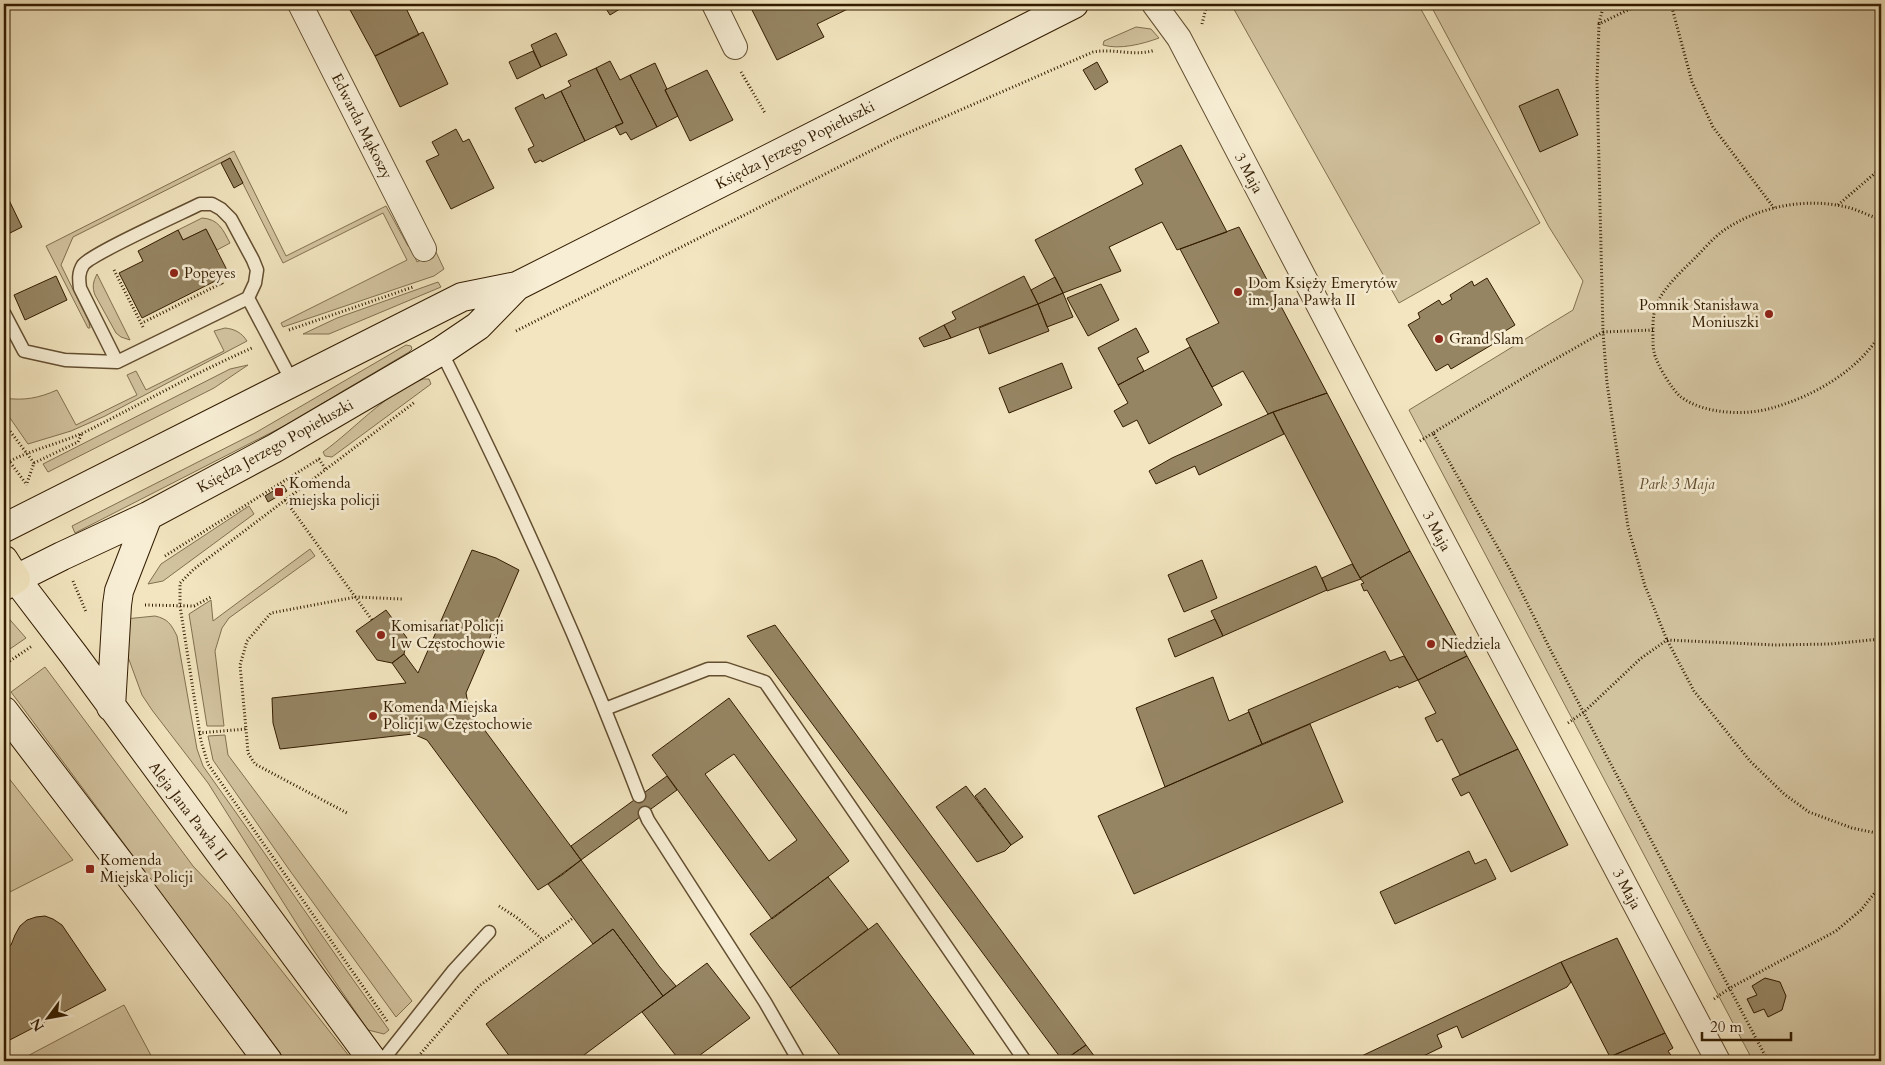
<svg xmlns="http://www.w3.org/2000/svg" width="1885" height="1065" viewBox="0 0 1885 1065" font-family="Cardo,serif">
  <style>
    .green { fill: #d2c39f; stroke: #827050 }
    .building { fill: #968563; stroke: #331c00; fill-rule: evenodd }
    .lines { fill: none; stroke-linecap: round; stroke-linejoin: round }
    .lane-casing { stroke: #634e30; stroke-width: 15 }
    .street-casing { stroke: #634e30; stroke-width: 26 }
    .secondary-casing { stroke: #331c00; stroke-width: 30 }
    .primary-casing { stroke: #331c00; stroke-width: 30 }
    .path { stroke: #331c00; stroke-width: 3; stroke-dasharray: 1 2.5; stroke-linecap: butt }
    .lane { stroke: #f7eed5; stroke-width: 12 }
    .street { stroke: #f7eed5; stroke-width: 24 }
    .secondary { stroke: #f7eed5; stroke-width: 28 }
    .primary { stroke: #f2e5bf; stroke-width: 28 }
    .poi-dot { fill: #8f2418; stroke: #f7eed5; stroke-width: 2 }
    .labels { text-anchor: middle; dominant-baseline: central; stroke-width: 5; stroke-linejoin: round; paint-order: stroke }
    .street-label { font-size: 15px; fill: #331c00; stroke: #f7eed5 }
    .poi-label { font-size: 15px; fill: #331c00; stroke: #f7eed5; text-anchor: start }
    .park-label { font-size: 15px; font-style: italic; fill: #634e30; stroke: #f7eed5 }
  </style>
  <rect width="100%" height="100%" fill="#f2e5bf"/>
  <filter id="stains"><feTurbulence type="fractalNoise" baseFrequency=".004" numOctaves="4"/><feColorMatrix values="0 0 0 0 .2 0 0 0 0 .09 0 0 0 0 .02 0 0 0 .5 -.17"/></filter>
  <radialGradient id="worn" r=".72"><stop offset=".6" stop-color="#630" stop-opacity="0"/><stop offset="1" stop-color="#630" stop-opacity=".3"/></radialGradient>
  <path class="green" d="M1231 4H1418L1540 223 1399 303Z
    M1430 4H1881V1061H1753L1409 410 1573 310 1583 281 1549 227Z
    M1136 27 1151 29 1159 38C1143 44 1119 50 1103 45L1104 41Z
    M234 151 286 256 386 206 408 246H410L417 262 436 252 444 269 434 276 283 327 281 323 407 260 383 213 283 263 230 158 73 237 61 265 89 322 90 328H88L46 246Z
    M202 218C219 219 223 230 230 243L217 250 206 229 183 240 178 230Z
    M97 274 130 340 121 337 116 333 95 295C92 287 93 282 97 274Z
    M438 282 441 287 329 334H303L337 318Z
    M225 328C235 329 242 333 247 341L105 416 71 431 28 444 10 418 4 415V398C24 401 39 398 57 390L76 425 137 395 127 375 136 371 146 390 224 351 214 331Z
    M406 345 411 346 412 349 409 352 284 426 75 533 72 526 255 433Z
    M248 365 214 388 48 472 43 464 230 369Z
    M423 379H429L431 384 332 457 325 456 323 452C356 428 384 394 423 379Z
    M249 506 254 514 163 581 148 584 161 564Z
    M310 549 315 556 229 618 222 628 215 651 224 726H207L189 614 211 600 213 621Z
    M4 613 26 638 4 653Z
    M155 616C168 619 171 624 177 636L197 749 203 766C266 854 326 943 389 1030L384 1034 368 1030 312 948 208 783 152 710 142 695 128 657 125 619Z
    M45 667 193 866 229 904 353 1061H286L11 692Z
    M225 735 228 755 412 1001 396 1017 288 868 213 760 208 736Z
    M4 772 73 860 4 895Z
    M124 1005 154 1061H18Z"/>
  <path class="building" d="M356 4H404L419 35 375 56 349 8Z
    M603 4H628L610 15Z
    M749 4H858L817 24 824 37 777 60Z
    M423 32 448 84 400 107 375 56Z
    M556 33 567 55 541 67 531 45Z
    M533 51 541 67 517 79 509 62Z
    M610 61 620 80 630 75 657 127 631 140 626 132 620 135 615 126 623 123 596 68Z
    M1097 62 1108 82 1095 90 1083 70Z
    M655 63 667 89 665 90 678 116 657 127 630 75Z
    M596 68 623 123 585 141 561 91 571 86 568 81Z
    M707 70 733 120 690 141 665 90Z
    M1558 89 1578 135 1540 152 1519 106Z
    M561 91 585 141 542 162 541 160 535 163 528 149 534 146 515 108 543 94 545 99Z
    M456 129 463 142 469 139 494 188 451 209 426 161 439 155 432 142Z
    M1181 145 1227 232 1177 250 1162 222 1109 247 1121 271 1063 293 1035 240 1143 184 1135 169Z
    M230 158 243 183 234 188 221 163Z
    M7 196 22 227 4 236V197Z
    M1239 227 1327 393 1268 414 1243 371 1212 387 1186 339 1219 323 1180 249Z
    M206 229 229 274 142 318 119 273 143 261 138 251 178 230 183 240Z
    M56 276 67 300 25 320 14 295Z
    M1024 276 1038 304 951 338 944 325 956 319 952 312Z
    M1055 277 1063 293 1038 304 1031 290Z
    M1487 278 1515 325 1502 333 1505 337 1451 369 1448 364 1436 371 1408 325 1420 318 1418 313 1439 300 1442 305 1452 299 1450 295 1472 281 1474 286Z
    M1101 284 1119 320 1088 336 1067 298Z
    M1063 293 1073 317 1047 327 1038 304Z
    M1038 304 1049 331 989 354 979 328Z
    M944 325 951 338 924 347 919 338Z
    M1136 328 1149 352 1137 358 1144 371 1118 385 1098 348Z
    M1190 347 1222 405 1149 444 1137 420 1123 427 1114 411 1128 403 1118 385Z
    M1062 363 1072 388 1009 413 999 388Z
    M1327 393 1410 551 1360 578 1273 412Z
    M1273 412 1284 434 1199 475 1195 466 1156 484 1149 471 1172 458Z
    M283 485 287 491 268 502 265 496Z
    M472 550 496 558 519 570 466 693 469 709 581 860 562 875 538 890 427 740 413 734 280 749 273 723 272 698 406 683 392 663 404 654 418 673Z
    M1410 551 1467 656 1418 680 1367 590 1364 591 1361 584 1364 583 1360 578Z
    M1202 560 1217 598 1184 612 1168 575Z
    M1352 564 1361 579 1327 591 1322 578Z
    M1316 566 1327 590 1223 636 1211 611Z
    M386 610 407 638 404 654 392 663 377 660 356 631Z
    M1215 619 1223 636 1175 657 1168 639Z
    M775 625 1086 1045 1063 1061 747 636Z
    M1385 651 1390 661 1404 656 1418 680 1399 688 1398 686 1262 744 1248 710Z
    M1467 656 1518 749 1460 775 1442 739 1437 742 1425 718 1436 713 1418 680Z
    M1213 677 1229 721 1249 712 1262 744 1165 787 1136 708Z
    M729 698 849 861 772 919 652 755ZM734 754 797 840 769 861 705 774Z
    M1310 724 1343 802 1134 894 1098 816Z
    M1518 749 1568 845 1511 872 1469 792 1461 796 1452 779Z
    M667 776 677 790 581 860 571 846Z
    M966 786 1011 845 1005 851 977 862 936 807Z
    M985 788 1023 837 1011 845 975 796Z
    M1469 851 1475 864 1486 859 1496 879 1395 924 1380 892Z
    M581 860 659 966 676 986 663 996 613 929 593 944 548 884Z
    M828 877 868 929 790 988 750 934Z
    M45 916 53 919 62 925 106 990 4 1043V949L11 945 15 935 20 926 27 920 36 917Z
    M877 923 979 1061H844L790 988Z
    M613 929 663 996 576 1061H513L486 1024Z
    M1617 938 1665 1033 1610 1057 1561 962Z
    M1561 962 1571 982 1567 987 1462 1038 1457 1026 1437 1035 1442 1047 1413 1061H1351Z
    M707 963 750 1018 692 1061H680L642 1012Z
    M1765 978 1780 982 1786 996 1782 1010 1768 1017 1764 1009 1754 1013 1747 999 1757 995 1752 986Z
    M1665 1033 1673 1048 1668 1051 1675 1061H1600Z
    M1086 1045 1098 1061H1063Z"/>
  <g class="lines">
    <defs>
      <path id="lane" d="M4 313 24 351 65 360 117 362 248 298 293 383
        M441 351C514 496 581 645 639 796
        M117 362 80 288C79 280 78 273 83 265 91 254 182 213 200 204H212L221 209 231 219 253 260 257 270 255 283 248 298
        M605 709 708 669H726L765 682 1025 1061
        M645 813 648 820 765 1002 799 1061
        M382 1061 454 970 489 932"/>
      <path id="street" d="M300 4 424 249
        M714 4 735 47
        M1154 4 1179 38 1366 396 1718 1061"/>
      <path id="secondary" d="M4 528 462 297 517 286 1074 4
        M111 707 117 605 119 591 148 516
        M4 711 146 897 268 1061
        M373 1061 74 655 16 579 62 556 148 516 275 448 441 351 478 326 517 286"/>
      <path id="primary" d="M4 560 16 579 4 586"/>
    </defs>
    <use href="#lane" class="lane-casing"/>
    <use href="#street" class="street-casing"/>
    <use href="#secondary" class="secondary-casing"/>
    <use href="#primary" class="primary-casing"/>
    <path class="path" d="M1640 4 1599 24 1597 80 1603 332 1538 369 1433 433 1511 571 1551 651 1768 1061
      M1671 4 1692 82 1713 127 1774 208
      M1599 23 1604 4
      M1202 24 1206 8 1210 4
      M741 72 765 113
      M1838 205 1881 168
      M1881 222 1877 218C1867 215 1856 209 1846 207 1805 197 1757 207 1723 231 1713 238 1704 249 1696 257 1682 271 1666 285 1657 303 1652 314 1653 330 1653 341 1653 344 1653 348 1654 352 1656 363 1672 390 1681 397 1704 414 1745 416 1772 408 1814 396 1858 371 1881 333
      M114 270 143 327
      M144 322 222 283 224 286
      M289 330 413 287
      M1653 330 1603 332 1607 383 1628 527 1645 586 1667 640 1694 691 1750 761 1784 794 1809 812 1852 828 1881 834
      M516 331 894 139 1093 52C1114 48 1135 57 1155 50
      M4 423 34 463 27 483
      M1420 441 1433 433
      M4 454 27 485
      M10 461C34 449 61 443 85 432 141 404 195 373 252 348
      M34 463 78 442 82 433
      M285 500 372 620
      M165 556 319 459 326 470
      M73 581 86 612
      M145 605 194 606 211 597
      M4 665 32 646
      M1568 723 1584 712 1640 659 1667 640 1775 645 1830 644 1881 639
      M246 729 248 753 255 764 347 813
      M199 733 246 729 240 665 247 641 271 613 356 597 402 599
      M499 906 516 917 542 939
      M1714 999 1730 988 1836 931 1861 910 1881 885
      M387 1021 208 764 201 741 180 606V583L194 569 415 402
      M416 1059 479 986 573 918"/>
    <use href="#lane" class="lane"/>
    <use href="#street" class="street"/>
    <use href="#secondary" class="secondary"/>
    <use href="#primary" class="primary"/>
  </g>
  <g class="poi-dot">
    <circle cx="174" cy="273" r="5"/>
    <circle cx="1238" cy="292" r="5"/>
    <circle cx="1769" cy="314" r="5"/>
    <circle cx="1439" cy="339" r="5"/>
    <rect x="274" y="487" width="10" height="10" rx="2.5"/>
    <circle cx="381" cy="635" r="5"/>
    <circle cx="1431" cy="644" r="5"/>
    <circle cx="373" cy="716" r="5"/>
    <rect x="85" y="864" width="10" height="10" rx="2.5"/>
  </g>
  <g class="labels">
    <g class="street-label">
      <text transform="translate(362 126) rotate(63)">Edwarda Mąkoszy</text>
      <text transform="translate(795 145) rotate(-27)">Księdza Jerzego Popiełuszki</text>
      <text transform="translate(1249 173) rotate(62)">3 Maja</text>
      <text transform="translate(275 446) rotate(-29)">Księdza Jerzego Popiełuszki</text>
      <text transform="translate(1437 531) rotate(62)">3 Maja</text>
      <text transform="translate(188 811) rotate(53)">Aleja Jana Pawła II</text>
      <text transform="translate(1627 889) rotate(62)">3 Maja</text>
    </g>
    <g class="poi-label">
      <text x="184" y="273">Popeyes</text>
      <text x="1248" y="283">Dom Księży Emerytów<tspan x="1248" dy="17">im. Jana Pawła II</tspan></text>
      <text x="1759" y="305" text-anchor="end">Pomnik Stanisława<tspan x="1759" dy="17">Moniuszki</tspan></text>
      <text x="1449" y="339">Grand Slam</text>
      <text x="289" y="483">Komenda<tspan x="289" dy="17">miejska policji</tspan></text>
      <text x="391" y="626">Komisariat Policji<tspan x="391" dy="17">I w Częstochowie</tspan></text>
      <text x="1441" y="644">Niedziela</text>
      <text x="383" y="707">Komenda Miejska<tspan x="383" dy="17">Policji w Częstochowie</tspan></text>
      <text x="100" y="860">Komenda<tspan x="100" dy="17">Miejska Policji</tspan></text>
    </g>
    <g class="park-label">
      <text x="1677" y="484">Park 3 Maja</text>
    </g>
  </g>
  <rect width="1885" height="1065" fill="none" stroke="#f2e5bf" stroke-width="20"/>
  <rect x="5" y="5" width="1875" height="1055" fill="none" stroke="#331c00" stroke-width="2.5"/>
  <rect x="10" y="10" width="1865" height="1045" fill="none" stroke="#331c00"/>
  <g transform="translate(48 1018) rotate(238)" stroke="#f7eed5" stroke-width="4" paint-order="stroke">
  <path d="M0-4L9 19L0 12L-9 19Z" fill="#331c00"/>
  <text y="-8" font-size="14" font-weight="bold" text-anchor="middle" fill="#331c00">N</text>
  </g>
  <path d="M1702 1032v8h89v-8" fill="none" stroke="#331c00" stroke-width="2.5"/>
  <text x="1710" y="1032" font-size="15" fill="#331c00" stroke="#f7eed5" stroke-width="4" paint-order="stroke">20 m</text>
  <rect width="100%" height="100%" filter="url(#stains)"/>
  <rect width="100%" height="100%" fill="url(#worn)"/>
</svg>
